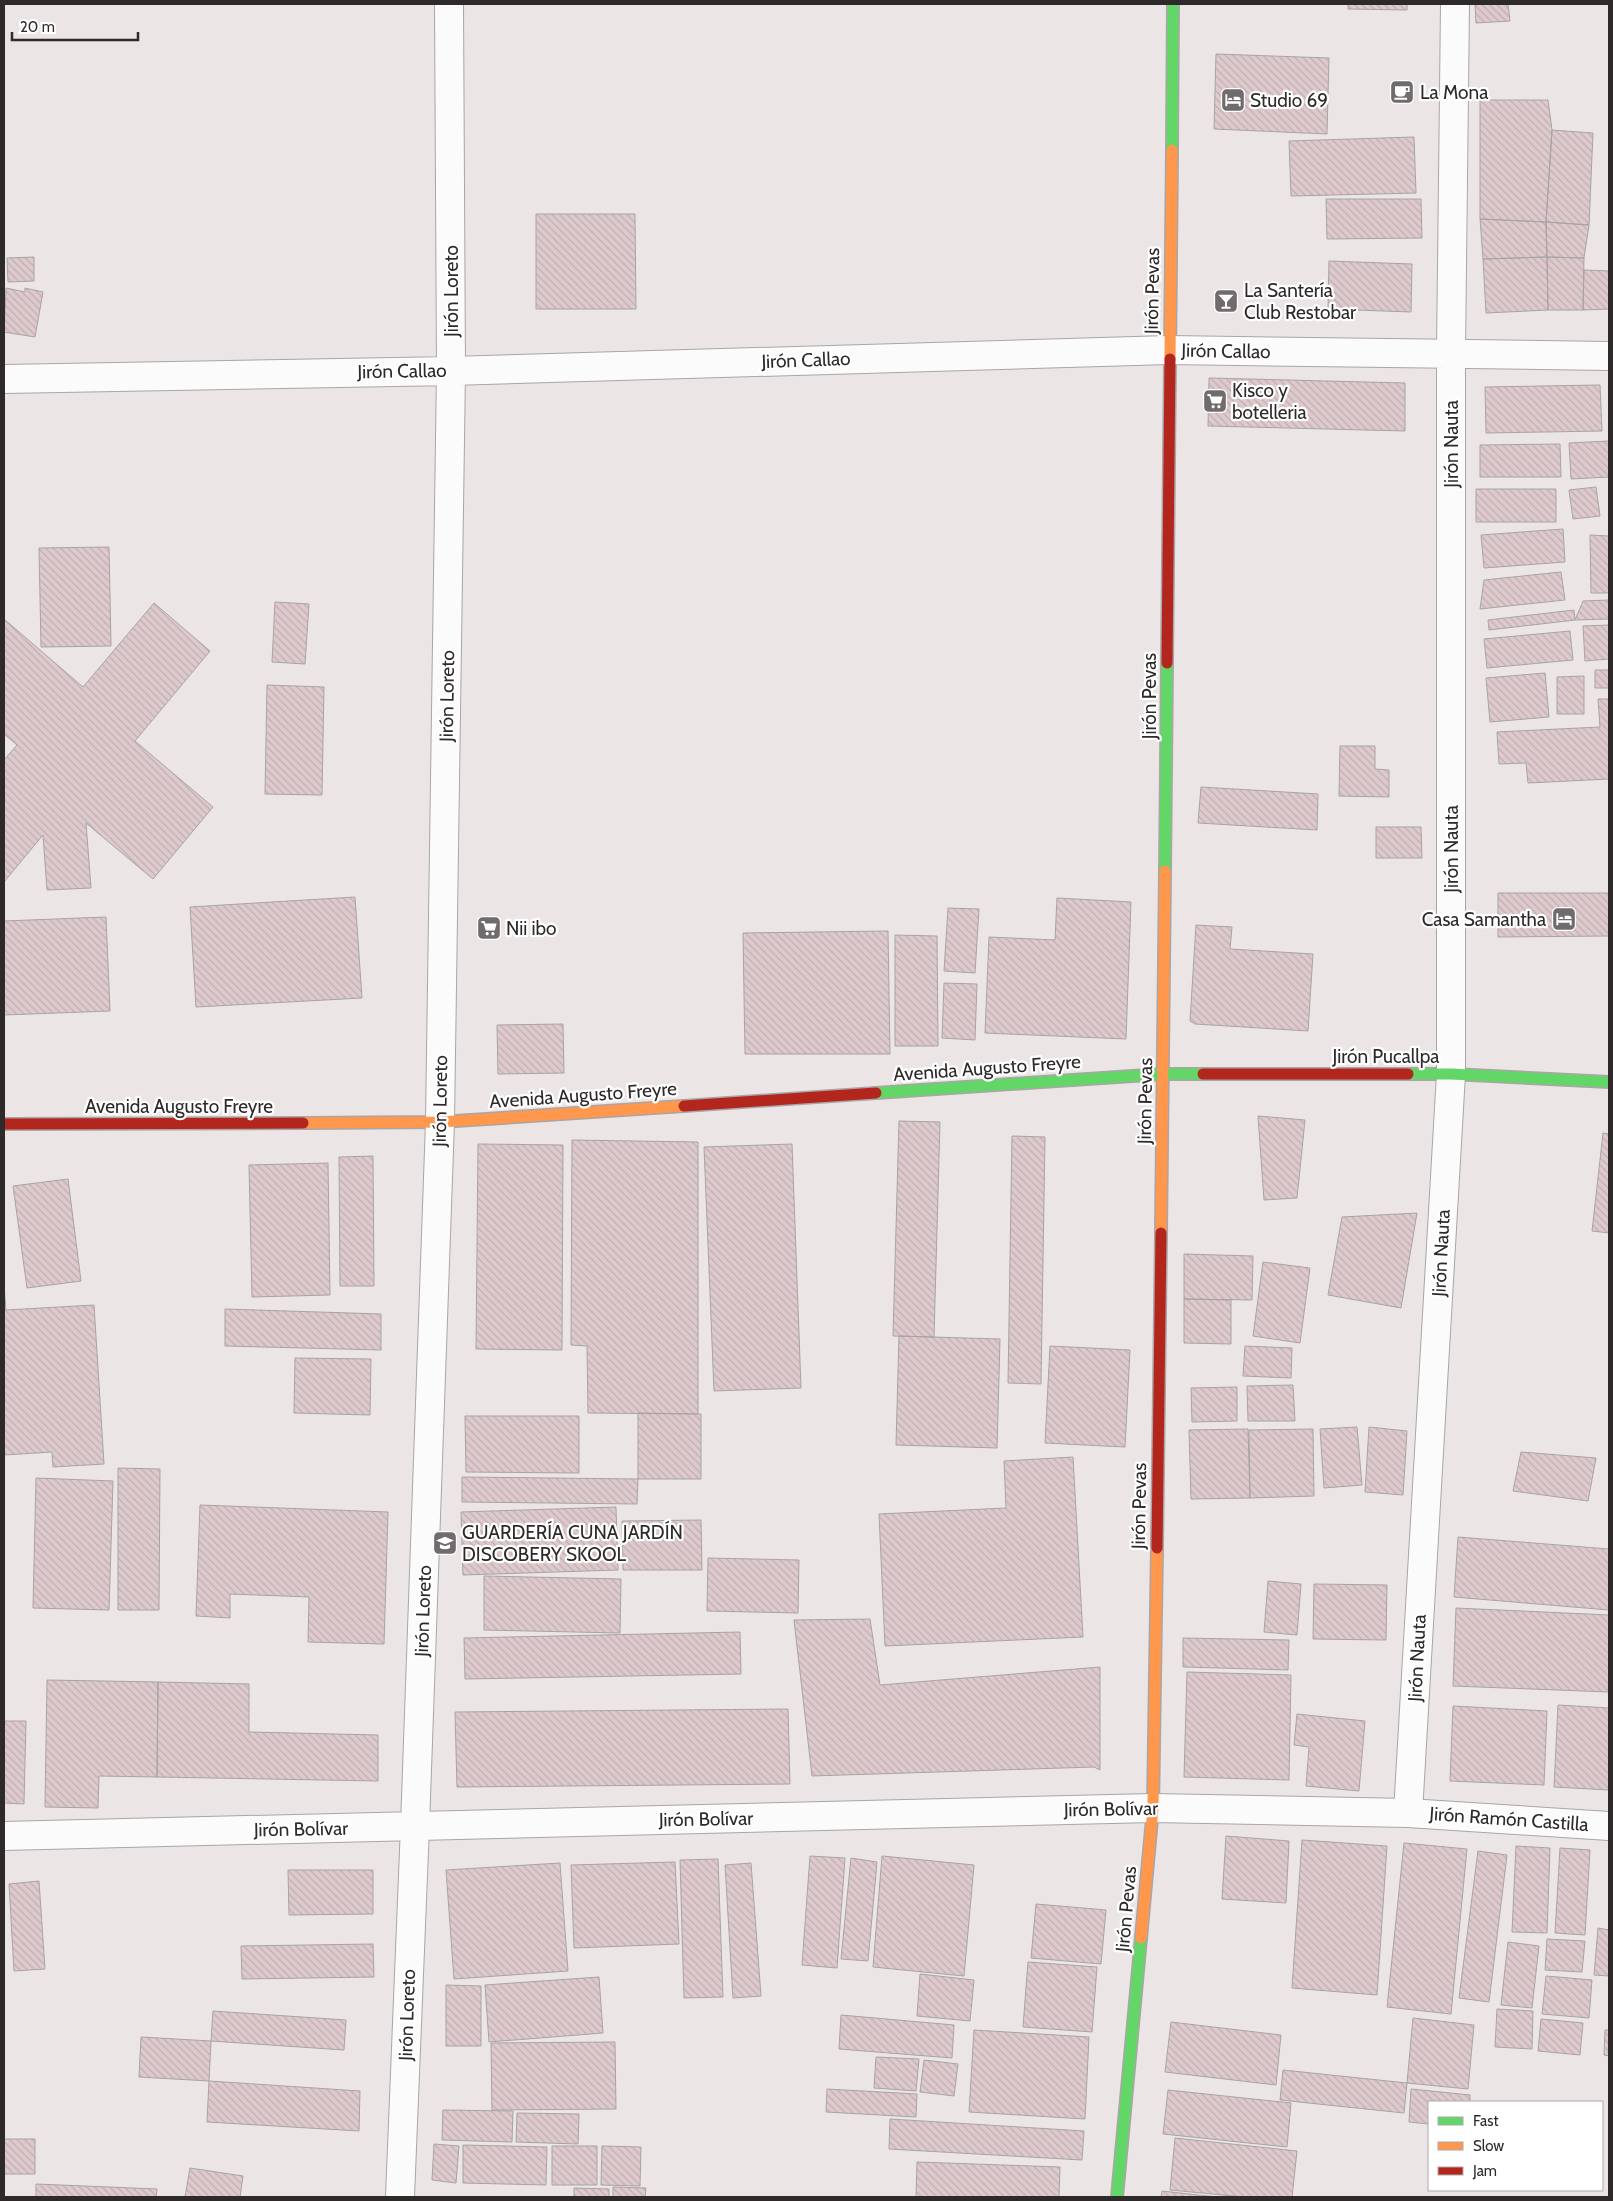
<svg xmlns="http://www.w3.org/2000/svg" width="1613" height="2201" viewBox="0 0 1613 2201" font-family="Cabin,sans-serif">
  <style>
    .building { fill: url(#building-back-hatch); stroke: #a8a4a4 }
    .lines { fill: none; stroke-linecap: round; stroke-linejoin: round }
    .street-casing { stroke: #aaa5a6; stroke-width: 30 }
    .fast-casing { stroke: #aaa5a6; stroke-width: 14 }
    .slow-casing { stroke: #aaa5a6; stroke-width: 14 }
    .jam-casing { stroke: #aaa5a6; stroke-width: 14 }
    .street { stroke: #fcfbfb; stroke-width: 28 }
    .fast { stroke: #63d668; stroke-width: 11 }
    .slow { stroke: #ff974d; stroke-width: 11 }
    .jam { stroke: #b3261e; stroke-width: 11 }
    .labels { text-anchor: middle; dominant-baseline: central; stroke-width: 4.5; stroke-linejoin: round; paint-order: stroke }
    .poi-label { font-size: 19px; fill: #2e2a2a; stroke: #fff; text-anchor: start }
    .street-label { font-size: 19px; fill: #2e2a2a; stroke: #fff }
  </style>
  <defs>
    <pattern id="building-back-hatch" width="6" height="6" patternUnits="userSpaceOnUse" patternTransform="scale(1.25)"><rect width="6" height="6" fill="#decacd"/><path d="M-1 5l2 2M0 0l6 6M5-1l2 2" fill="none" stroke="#bfaeb0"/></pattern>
  </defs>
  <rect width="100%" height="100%" fill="#ece5e6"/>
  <path class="building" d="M1348 4H1407V10L1348 9Z
    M1475 4H1508L1510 21 1476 23Z
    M1216 54 1329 58 1327 134 1214 129Z
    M1480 100H1548L1552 130 1546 222 1480 219Z
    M1552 130 1593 133 1589 225 1546 222Z
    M1414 137 1416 193 1291 196 1289 141Z
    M1326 199H1421L1422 238 1327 239Z
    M536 214H635L636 309H536Z
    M1480 219 1546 222 1547 257 1483 259Z
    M1546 222 1589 225 1584 258 1547 257Z
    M34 257V281L8 282 7 258Z
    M1547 257 1548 310 1486 313 1483 259Z
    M1547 257 1584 258 1583 310H1548Z
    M1329 261 1412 264 1411 312 1328 309Z
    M1584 270 1609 271V309L1583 310Z
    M6 288 25 292V288L43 292 35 337 4 332Z
    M1209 378 1405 383V431L1208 426Z
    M1600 385 1602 431 1486 433 1485 387Z
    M1609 441V477L1571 479 1569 443Z
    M1560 444 1561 477H1480V445Z
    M1596 487 1600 516 1573 519 1569 490Z
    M1476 489H1556V522H1476Z
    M1563 529 1565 562 1484 568 1481 535Z
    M1590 535 1609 536V593H1591Z
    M109 547 111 646 41 647 39 548Z
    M1561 572 1565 600 1480 609 1484 580Z
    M1609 600V619L1575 620 1583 601Z
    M275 602 309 604 305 664 272 662Z
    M154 603 210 651 135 741 213 807 153 879 86 823 91 888 47 890 43 835 4 882V760L17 745 4 734V619L83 687Z
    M1574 610 1575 620 1489 630 1488 620Z
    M1609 625V659L1585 661 1583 626Z
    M1570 631 1573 660 1487 668 1484 639Z
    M1595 670H1609V688H1595Z
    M1545 673 1549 717 1490 722 1486 678Z
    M1584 676V714H1557V677Z
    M267 685 324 687 322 795 265 794Z
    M1598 699H1609V779L1528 783 1526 763 1499 764 1497 732 1600 727Z
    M1340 746H1375V769L1389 770V797L1339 796Z
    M1201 787 1318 794 1317 830 1198 823Z
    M1376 827H1421L1422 858H1376Z
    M1498 893H1609V936L1498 937Z
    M355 897 362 998 196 1007 190 907Z
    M1057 898 1131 902 1126 1039 985 1033 989 937 1055 940Z
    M948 908 979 909 975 973 944 971Z
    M106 917 110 1011 4 1015V921Z
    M1196 925 1232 927 1230 949 1313 954 1308 1031 1195 1024 1190 1021Z
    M888 931 890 1054H745L743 933Z
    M895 935 937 936 938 1046H895Z
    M944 983 977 984 975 1040 942 1038Z
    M563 1024 564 1073 498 1074 497 1025Z
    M1258 1116 1305 1120 1297 1198 1264 1200Z
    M899 1121 940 1122 934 1337 893 1336Z
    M1603 1133 1609 1134V1233L1592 1231Z
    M1012 1136 1045 1137 1041 1384 1008 1383Z
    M572 1140 698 1142V1414L588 1413 587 1346 571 1345Z
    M478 1144 563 1145 562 1350 476 1349Z
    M792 1144 801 1388 714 1391 704 1147Z
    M373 1156 374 1286H340L339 1157Z
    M328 1163 330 1295 252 1297 249 1165Z
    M68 1179 81 1281 27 1288 13 1186Z
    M1417 1213 1401 1308 1328 1295 1342 1217Z
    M1184 1254 1253 1256 1252 1300 1184 1299Z
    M1263 1262 1310 1268 1300 1343 1253 1336Z
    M4 1286 6 1310 94 1305 104 1464 53 1467 52 1452 4 1455Z
    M1184 1299 1231 1300V1344L1184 1343Z
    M225 1309 381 1314V1350L225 1346Z
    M899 1336 1000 1339 997 1448 896 1445Z
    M1050 1346 1130 1350 1125 1447 1045 1443Z
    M1245 1346 1292 1348 1291 1378 1243 1376Z
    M295 1358 371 1359 370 1415 294 1413Z
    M1293 1385 1295 1421H1248L1247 1386Z
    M1237 1387V1421L1192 1422 1191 1388Z
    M638 1413 701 1414V1479H638Z
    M465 1416H579V1473L466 1472Z
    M1357 1427 1362 1485 1324 1488 1320 1429Z
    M1369 1427 1407 1431 1403 1495 1365 1492Z
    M1248 1429 1250 1498 1191 1499 1189 1430Z
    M1313 1429 1314 1496 1250 1498 1249 1430Z
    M1521 1452 1596 1458 1588 1501 1513 1491Z
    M1073 1457 1083 1637 885 1646 879 1514 1006 1508 1004 1461Z
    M118 1468 160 1469 159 1610H118Z
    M462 1477 638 1479 637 1504 462 1502Z
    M36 1478 113 1481 109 1610 33 1608Z
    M200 1505 388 1512 384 1644 308 1642 309 1597 230 1594V1618L196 1616Z
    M616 1507 618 1570 463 1575 461 1512Z
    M701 1520 702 1570H623L622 1521Z
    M1458 1537 1609 1549V1610L1454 1597Z
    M708 1558 799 1560 798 1613 707 1611Z
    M484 1576 621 1579 620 1633 484 1630Z
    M1268 1581 1301 1584 1297 1635 1264 1632Z
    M1314 1584 1387 1585 1386 1640 1313 1639Z
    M1456 1608 1609 1615V1692L1453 1686Z
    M870 1619 880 1685 1100 1667V1770L1094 1767 812 1776 794 1620Z
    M740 1632 741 1674 465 1679 464 1638Z
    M1183 1638 1289 1640 1288 1670 1183 1667Z
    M1187 1672 1291 1675 1289 1780 1184 1777Z
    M47 1680 158 1682 157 1777 99 1776 98 1808 45 1807Z
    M158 1682 249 1684V1732L378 1735V1781L157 1777Z
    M1558 1705 1609 1708V1790L1554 1787Z
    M1453 1706 1547 1711 1544 1785 1450 1781Z
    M788 1709 790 1784 457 1787 455 1712Z
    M1297 1714 1365 1721 1359 1791 1306 1786 1309 1747 1294 1745Z
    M4 1721H26L24 1804 4 1803Z
    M1226 1836 1289 1841 1286 1903 1222 1899Z
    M1302 1840 1387 1846 1377 1995 1292 1988Z
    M1404 1843 1467 1849 1451 2014 1387 2007Z
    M1516 1846 1550 1848 1547 1933 1512 1932Z
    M1560 1848 1590 1850 1585 1935 1555 1933Z
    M1478 1851 1507 1855 1489 2002 1459 1998Z
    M810 1856 845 1858 837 1968 802 1965Z
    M882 1856 974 1865 964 1976 873 1967Z
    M851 1858 877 1862 868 1961 841 1959Z
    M718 1859 723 1997 684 1998 680 1860Z
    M675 1862 679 1944 574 1948 571 1865Z
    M560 1863 568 1971 454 1979 446 1870Z
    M751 1863 761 1996 733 1998 725 1865Z
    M288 1870H373V1914L289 1915Z
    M39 1881 45 1969 14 1971 9 1884Z
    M1036 1904 1106 1910 1101 1964 1031 1958Z
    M1598 1928 1609 1930V1976L1594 1975Z
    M1547 1939 1585 1941 1582 1972 1545 1970Z
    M1508 1942 1539 1946 1532 2008 1501 2005Z
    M373 1944 374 1977 242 1979 241 1946Z
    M1028 1962 1097 1967 1092 2032 1023 2027Z
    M920 1974 974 1980 970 2021 917 2016Z
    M1546 1976 1592 1980 1589 2018 1542 2014Z
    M599 1977 603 2033 489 2042 485 1985Z
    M446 1985 481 1986V2046H446Z
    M1497 2009 1533 2011 1532 2049 1495 2047Z
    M213 2011 346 2020 344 2050 211 2041Z
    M841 2015 954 2025 952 2058 839 2049Z
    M1413 2018 1474 2025 1468 2089 1407 2083Z
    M1541 2019 1583 2023 1580 2055 1538 2051Z
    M1171 2022 1281 2035 1276 2085 1165 2072Z
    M974 2030 1089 2037 1085 2119 969 2112Z
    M1605 2030H1609V2056L1604 2055Z
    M141 2037 211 2041 209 2081 139 2077Z
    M615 2042 616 2109 492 2110 491 2043Z
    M876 2057 919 2059 916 2091 874 2088Z
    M924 2060 958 2064 954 2096 920 2092Z
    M1283 2070 1407 2083 1404 2113 1280 2100Z
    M209 2081 360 2091 359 2131 207 2122Z
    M827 2089 917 2094 916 2117 826 2112Z
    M1411 2089 1470 2095V2102H1429V2124L1409 2122Z
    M1168 2090 1291 2103 1287 2147 1163 2134Z
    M443 2110 513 2111 512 2142 442 2140Z
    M517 2113 579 2114 578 2144 516 2142Z
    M890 2119 1084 2131 1082 2160 889 2149Z
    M1175 2138 1297 2151 1292 2197H1244L1170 2190Z
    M4 2139H35V2174H4Z
    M434 2144 459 2146 456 2183 432 2180Z
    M463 2145 547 2147 546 2185 463 2183Z
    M552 2146H597V2185H552Z
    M602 2146 641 2147 640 2186 601 2185Z
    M917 2162 1060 2167 1059 2197H916Z
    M190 2168 243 2176 240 2197H185Z
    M36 2184 157 2189 156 2197H36Z
    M613 2187 646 2188 645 2197H613Z
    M574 2188 609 2189V2197H574Z
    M1162 2191 1217 2197H1161Z"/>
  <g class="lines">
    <defs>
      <path id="street" d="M4 379 451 371 1169 350 1609 356
        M1408 1813 1451 1074V353L1455 4
        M4 1836 1153 1808 1408 1813 1609 1826
        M400 2197 415 1826 440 1122 451 371 449 4"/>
      <path id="fast" d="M1172 150 1173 4
        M1165 871 1167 663
        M1408 1074H1451L1609 1082
        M876 1093 1163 1074H1203
        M1117 2197 1141 1938"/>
      <path id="slow" d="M1170 359 1172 150
        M303 1123 440 1122 684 1106
        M1161 1233 1165 871
        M1141 1938 1153 1808 1157 1548"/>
      <path id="jam" d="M1167 663 1170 359
        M1203 1074H1408
        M684 1106 876 1093
        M4 1124 303 1123
        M1157 1548 1161 1233"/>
    </defs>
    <use href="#street" class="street-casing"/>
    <use href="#fast" class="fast-casing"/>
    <use href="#slow" class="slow-casing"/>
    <use href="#jam" class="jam-casing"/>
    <use href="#street" class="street"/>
    <use href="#fast" class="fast"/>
    <use href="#slow" class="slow"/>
    <use href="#jam" class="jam"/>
  </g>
  <defs>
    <symbol id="cafe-square" viewBox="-11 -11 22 22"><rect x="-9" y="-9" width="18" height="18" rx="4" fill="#706b6c" stroke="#fff"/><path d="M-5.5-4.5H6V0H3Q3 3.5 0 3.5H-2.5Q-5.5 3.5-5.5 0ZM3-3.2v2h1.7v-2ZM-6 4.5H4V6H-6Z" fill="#fff"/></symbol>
    <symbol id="hotel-square" viewBox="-11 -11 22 22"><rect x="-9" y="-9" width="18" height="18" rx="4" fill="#706b6c" stroke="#fff"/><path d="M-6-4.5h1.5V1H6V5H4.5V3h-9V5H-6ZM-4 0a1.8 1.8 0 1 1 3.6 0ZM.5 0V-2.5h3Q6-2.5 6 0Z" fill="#fff"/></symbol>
    <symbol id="bar-square" viewBox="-11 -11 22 22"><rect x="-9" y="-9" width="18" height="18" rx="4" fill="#706b6c" stroke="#fff"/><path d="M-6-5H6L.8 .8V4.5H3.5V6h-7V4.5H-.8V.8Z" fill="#fff"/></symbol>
    <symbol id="supermarket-square" viewBox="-11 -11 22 22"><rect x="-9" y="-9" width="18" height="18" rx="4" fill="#706b6c" stroke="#fff"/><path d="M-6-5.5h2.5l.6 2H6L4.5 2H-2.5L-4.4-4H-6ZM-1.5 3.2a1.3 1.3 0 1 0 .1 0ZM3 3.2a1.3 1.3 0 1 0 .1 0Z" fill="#fff"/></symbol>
    <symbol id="school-square" viewBox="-11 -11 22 22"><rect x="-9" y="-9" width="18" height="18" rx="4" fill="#706b6c" stroke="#fff"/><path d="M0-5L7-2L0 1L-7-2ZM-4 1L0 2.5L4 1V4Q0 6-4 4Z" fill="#fff"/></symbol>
  </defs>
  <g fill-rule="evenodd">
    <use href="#cafe-square" x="1388" y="78" width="28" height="28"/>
    <use href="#hotel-square" x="1219" y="86" width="28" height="28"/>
    <use href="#bar-square" x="1212" y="287" width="28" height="28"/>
    <use href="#supermarket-square" x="1201" y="387" width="28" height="28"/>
    <use href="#hotel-square" x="1550" y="905" width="28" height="28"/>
    <use href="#supermarket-square" x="475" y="914" width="28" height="28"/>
    <use href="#school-square" x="431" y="1529" width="28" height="28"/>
  </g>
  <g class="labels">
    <g class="poi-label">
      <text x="1420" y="92">La Mona</text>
      <text x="1250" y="100">Studio 69</text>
      <text x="1244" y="290">La Santería<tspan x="1244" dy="22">Club Restobar</tspan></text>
      <text x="1232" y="390">Kisco y<tspan x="1232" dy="22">botelleria</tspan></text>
      <text x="1546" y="919" text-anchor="end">Casa Samantha</text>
      <text x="506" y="928">Nii ibo</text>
      <text x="462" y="1532">GUARDERÍA CUNA JARDÍN<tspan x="462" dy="22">DISCOBERY SKOOL</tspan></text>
    </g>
    <g class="street-label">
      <text transform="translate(451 291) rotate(-90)">Jirón Loreto</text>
      <text transform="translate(1152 291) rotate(-89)">Jirón Pevas</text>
      <text transform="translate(1226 351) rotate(1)">Jirón Callao</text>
      <text transform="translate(806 360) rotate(-2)">Jirón Callao</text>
      <text transform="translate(402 371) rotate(-1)">Jirón Callao</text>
      <text transform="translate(1451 444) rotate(-90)">Jirón Nauta</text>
      <text transform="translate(447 696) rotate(-89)">Jirón Loreto</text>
      <text transform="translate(1149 696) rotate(-90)">Jirón Pevas</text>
      <text transform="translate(1451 849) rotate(-90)">Jirón Nauta</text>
      <text x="1386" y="1056">Jirón Pucallpa</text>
      <text transform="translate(987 1068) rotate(-4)">Avenida Augusto Freyre</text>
      <text transform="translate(583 1095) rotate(-4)">Avenida Augusto Freyre</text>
      <text transform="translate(440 1101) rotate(-89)">Jirón Loreto</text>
      <text transform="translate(1145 1101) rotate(-89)">Jirón Pevas</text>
      <text x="179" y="1106">Avenida Augusto Freyre</text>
      <text transform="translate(1441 1253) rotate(-87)">Jirón Nauta</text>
      <text transform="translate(1139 1506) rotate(-89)">Jirón Pevas</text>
      <text transform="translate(423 1611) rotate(-88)">Jirón Loreto</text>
      <text transform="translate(1417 1658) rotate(-87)">Jirón Nauta</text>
      <text transform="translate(1111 1809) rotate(-1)">Jirón Bolívar</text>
      <text transform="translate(706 1819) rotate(-1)">Jirón Bolívar</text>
      <text transform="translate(1509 1819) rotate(4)">Jirón Ramón Castilla</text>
      <text transform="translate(301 1829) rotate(-1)">Jirón Bolívar</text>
      <text transform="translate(1126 1909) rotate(-85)">Jirón Pevas</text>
      <text transform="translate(407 2015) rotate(-88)">Jirón Loreto</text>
    </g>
  </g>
  <rect width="1613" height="2201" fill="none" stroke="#2e2a2a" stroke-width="10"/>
  <rect x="1428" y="2101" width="175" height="90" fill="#ffffff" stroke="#abaaaa"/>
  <rect x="1438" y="2117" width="25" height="8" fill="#63d668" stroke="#abaaaa"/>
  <text x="1473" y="2126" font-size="15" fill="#2e2a2a">Fast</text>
  <rect x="1438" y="2142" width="25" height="8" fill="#ff974d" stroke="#abaaaa"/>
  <text x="1473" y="2151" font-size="15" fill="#2e2a2a">Slow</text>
  <rect x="1438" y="2167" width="25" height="8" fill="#b3261e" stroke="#abaaaa"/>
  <text x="1473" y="2176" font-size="15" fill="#2e2a2a">Jam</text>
  <path d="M12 32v8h126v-8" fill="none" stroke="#2e2a2a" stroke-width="2.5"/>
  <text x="20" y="32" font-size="15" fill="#2e2a2a" stroke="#ffffff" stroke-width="4" paint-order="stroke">20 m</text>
</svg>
